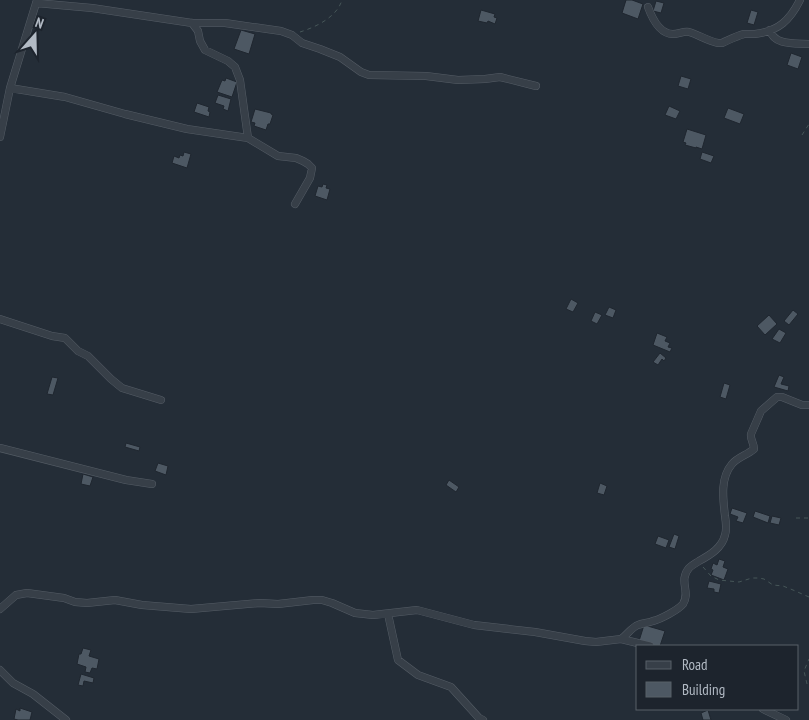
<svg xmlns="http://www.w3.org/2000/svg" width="809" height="720" viewBox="0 0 809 720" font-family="'PT Sans Narrow',sans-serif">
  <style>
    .building { fill: #4d5863; stroke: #1f262f }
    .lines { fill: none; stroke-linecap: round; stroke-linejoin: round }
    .minor-casing { stroke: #555d66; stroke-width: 8 }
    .path { stroke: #465658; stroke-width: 1; stroke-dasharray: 4 4; stroke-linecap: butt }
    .minor { stroke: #373f48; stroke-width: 7 }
  </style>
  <rect width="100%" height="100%" fill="#242d37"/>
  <path class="building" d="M626 0H632L643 4 638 19 622 13Z
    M656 1 664 3 661 13 653 11Z
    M481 10 495 14 494 17 497 18 495 24 488 21 487 23 478 21Z
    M751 10 758 12 754 25 747 23Z
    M241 30 255 34 249 54 234 49Z
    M791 53 802 57 798 69 787 65Z
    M681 76 691 79 688 89 678 86Z
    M226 78 237 82 232 97 217 92 222 80 225 81Z
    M218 95 231 99 228 111 223 109 224 106 215 103Z
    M197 103 209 107 208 111 210 112 209 117 194 112Z
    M669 106 680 111 676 119 665 115Z
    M728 108 744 114 740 124 724 118Z
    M255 109 271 113V114L273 115 270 124H268L266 130 254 126 255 123 251 122Z
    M687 129 706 135 702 149 696 147V148L685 145 686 143 683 142Z
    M184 152 191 154 187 168 172 163 174 156 179 158 180 155 183 156Z
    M702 152 714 156 711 163 700 159Z
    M323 184 327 185 326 188 330 189 327 200 315 196 318 186 322 187Z
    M571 299 578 303 573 312 566 309Z
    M609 307 616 310 613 318 605 315Z
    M793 310 798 314 789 325 784 321Z
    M595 312 602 315 597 324 591 321Z
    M769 315 777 324 765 335 757 326Z
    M779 329 786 333 780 343 772 339Z
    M657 333 667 337 665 341 670 343 668 347 672 348 670 352 653 345Z
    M660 353 666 358 664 361 662 359 658 365 653 362Z
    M779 375 784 377 781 384 789 386 788 391 774 387Z
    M52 377 58 378 53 395 47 394Z
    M724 383 730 385 726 399 720 397Z
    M126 443 140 447 139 451 125 447Z
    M158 463 168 466 166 475 155 471Z
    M83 474 93 477 90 486 81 484Z
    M449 480 459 487 456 492 446 485Z
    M600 483 607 486 604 495 597 493Z
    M732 508 747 513 743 523 736 521 738 517 730 514Z
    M755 511 770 516 768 523 753 517Z
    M772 516 781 518 779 525 770 523Z
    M674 534 679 536 675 549 669 547Z
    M658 536 669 540 666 548 655 544Z
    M719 559 725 561 723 567 728 569 724 580 711 575 713 570 711 569 713 563 717 565Z
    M709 581 721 584 719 593 714 592V589L707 588Z
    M644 625 665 631 660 646H656L639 641Z
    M83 648 91 650 89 656 99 659 97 669 92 668 90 673 85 672 86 667 77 664 79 654H81Z
    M81 674 94 678 93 683 84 681 83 686 78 685Z
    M20 708 32 712 30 720H18L14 719 16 709 20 711Z
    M708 710 711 720H703L701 713Z"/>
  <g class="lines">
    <defs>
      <path id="minor" d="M36 3 92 8 192 23H225L281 31 292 35 302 43 320 49 340 57 361 72 369 75 426 76 458 80 485 79 500 77 536 86
        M648 7C652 18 660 34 673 34 679 34 683 31 689 32 699 35 708 41 718 43H722C729 40 736 36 744 34 747 34 752 34 755 34 779 31 790 20 800 0
        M192 23 198 31 200 41 205 50 228 61 235 67 240 80 248 138
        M770 30C774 46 796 43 809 44
        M10 88 65 97 125 114 187 129 248 138 278 156 296 158 303 161 308 164 312 168 310 178 295 204
        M0 137 10 88 37 0
        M0 319 52 336 65 338 78 351 88 356 111 379 122 388 161 400
        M0 448 126 480 152 484
        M0 609 16 595 27 593 64 598 75 602 87 603 115 600 142 605 191 609 260 603 278 604 313 600H322L332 603 355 613 373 615 417 610 474 625 535 632 585 641 596 642 621 639 650 646
        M388 614 398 660 418 675 451 687 479 718 483 720
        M621 639C627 635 632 627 638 625 643 623 648 623 653 621 661 619 678 610 683 604 691 592 678 581 689 568 692 565 696 563 699 561 710 555 722 548 725 535 727 529 726 522 725 516 723 499 720 478 732 464 738 457 747 455 754 449 754 443 750 439 751 434L761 411 777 397H782L802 405H809
        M0 670 13 683 33 694 66 720
        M763 709 786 720"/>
    </defs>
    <use href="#minor" class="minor-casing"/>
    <path class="path" d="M300 32C316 27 337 17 342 0
      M802 135 809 124
      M796 518H809
      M703 567 711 576 719 580 739 582 752 578H759L764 579 773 585 783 586 793 590 809 597
      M807 684 804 671 809 659"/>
    <use href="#minor" class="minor"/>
  </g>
  <rect x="636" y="645" width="162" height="65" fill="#1d242d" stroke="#596069"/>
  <rect x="646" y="661" width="25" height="8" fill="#373f48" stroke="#596069"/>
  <text x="682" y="670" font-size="15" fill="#b2bac4">Road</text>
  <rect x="646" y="682" width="25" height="15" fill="#4d5863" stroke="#596069"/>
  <text x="682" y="695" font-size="15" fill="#b2bac4">Building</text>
  <g transform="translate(35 35) rotate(20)" stroke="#1d242d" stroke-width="4" paint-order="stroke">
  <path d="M0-4L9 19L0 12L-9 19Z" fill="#b2bac4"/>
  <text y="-8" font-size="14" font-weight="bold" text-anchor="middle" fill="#b2bac4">N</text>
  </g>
</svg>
